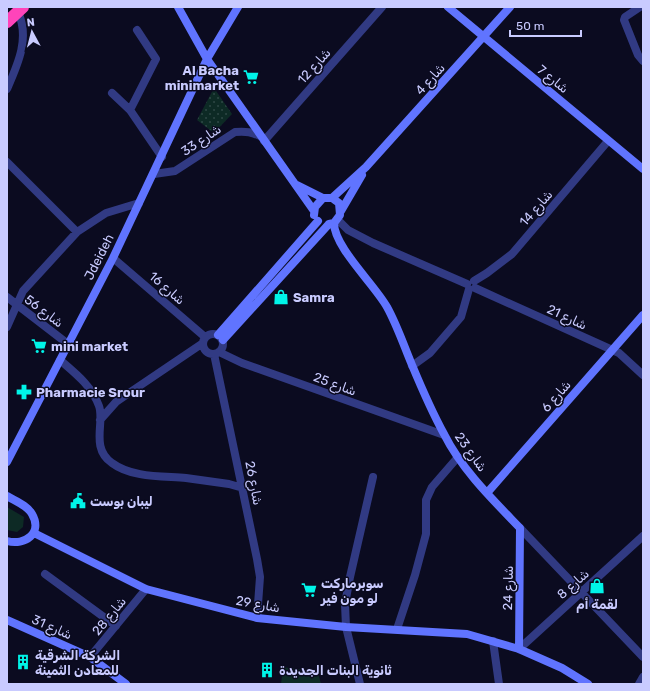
<svg xmlns="http://www.w3.org/2000/svg" width="650" height="691" viewBox="0 0 650 691" font-family="Rubik,Cairo,sans-serif">
  <style>
    .grass { fill: url(#grass-dots) }
    .garden { fill: #0d2a25 }
    .lines { fill: none; stroke-linecap: round; stroke-linejoin: round }
    .street { stroke: #313a83; stroke-width: 8 }
    .secondary { stroke: #6074ff; stroke-width: 8 }
    .highway { stroke: #ff44ba; stroke-width: 12 }
    .labels { text-anchor: middle; dominant-baseline: central; stroke-width: 3; stroke-linejoin: round; paint-order: stroke }
    .street-label { font-size: 13px; fill: #c9cbff; stroke: #0b0b20 }
    .poi-label { font-size: 13px; font-weight: bold; fill: #c9cbff; stroke: #0b0b20; text-anchor: start }
  </style>
  <defs>
    <pattern id="grass-dots" width="8" height="8" patternUnits="userSpaceOnUse"><rect width="8" height="8" fill="#0d2a25"/><path d="M2 2h.1M6 6h.1" fill="none" stroke="#2f4846" stroke-width="1.8" stroke-linecap="round"/></pattern>
  </defs>
  <rect width="100%" height="100%" fill="#0b0b20"/>
  <path class="grass" d="M214 88 232 114 214 133 197 120Z"/>
  <path class="garden" d="M7 507 24 517 23 527 17 532 7 530Z
    M283 667 318 672 321 684H281Z"/>
  <g class="lines">
    <path class="street" d="M640 7 625 17 624 20 638 55 643 61
      M7 89C18 64 30 38 18 12
      M112 93 130 110 162 157
      M130 110 156 59 137 30
      M264 141 382 7
      M7 162 77 232
      M154 174 175 171 235 132C246 131 252 132 262 137
      M338 220 348 230 373 243 467 284
      M113 258 205 337
      M474 281 487 273 512 254 608 141
      M475 288 619 353 643 375
      M7 297 68 344
      M7 327 23 291 77 232 106 213 139 203
      M203 344a10 10 0 1 1 20 0a10 10 0 1 1-20 0Z
      M219 352 242 363 444 435
      M214 354 257 559 260 577 257 618
      M60 360C75 373 92 386 99 406 105 422 90 448 112 463 132 478 163 476 186 478 200 480 215 482 229 484L243 488
      M412 366 430 353 461 317 469 289
      M100 420 116 402 132 391 203 343
      M520 528 643 657
      M45 574 116 626
      M397 629 415 575 426 534V500L432 487 458 457
      M493 641 499 684
      M519 649 643 536
      M90 657 146 589
      M360 684 346 627 345 604 350 577 373 477
      M639 684 643 677"/>
    <path class="secondary" d="M178 7 207 59 314 211
      M448 7 643 169
      M297 185 323 198H332L339 203 340 215 334 223 329 224
      M332 198 366 167 510 7
      M341 211 362 175
      M314 215 315 207 323 198
      M334 223C334 247 375 285 387 307 397 325 404 346 412 365 422 389 432 412 444 434 462 470 493 500 520 528L519 649
      M218 335 318 221
      M223 340 328 225
      M7 462 113 258 207 59 238 7
      M487 493 643 315
      M7 496C15 501 27 505 32 514 43 533 25 546 7 541
      M34 533 146 589 257 618 346 627 467 634 519 649 562 668 588 684
      M7 620 90 657 126 684"/>
    <path class="highway" d="M7 22 23 7"/>
  </g>
  <defs>
    <symbol id="supermarket-bare" viewBox="-9 -9 18 18"><path d="M-6-5.5h2.5l.6 2H6L4.5 2H-2.5L-4.4-4H-6ZM-1.5 3.2a1.3 1.3 0 1 0 .1 0ZM3 3.2a1.3 1.3 0 1 0 .1 0Z" fill="#00f4e8" stroke="#0b0b20" stroke-width="2.5" paint-order="stroke"/></symbol>
    <symbol id="shop-bare" viewBox="-9 -9 18 18"><path d="M-5-2.5h2.3a2.7 3.5 0 0 1 5.4 0H5L5.5 6h-11ZM-1.5-2.5h3a1.5 2.3 0 0 0-3 0Z" fill="#00f4e8" stroke="#0b0b20" stroke-width="2.5" paint-order="stroke"/></symbol>
    <symbol id="pharmacy-bare" viewBox="-9 -9 18 18"><path d="M-2-6h4v4h4v4h-4v4h-4v-4h-4v-4h4Z" fill="#00f4e8" stroke="#0b0b20" stroke-width="2.5" paint-order="stroke"/></symbol>
    <symbol id="civic-bare" viewBox="-9 -9 18 18"><path d="M-.6-6.5H3V-4.5H.6V-3L4-1V1h2V6H-6V1h2V-1L-.6-3ZM-1.2 2.5V6h2.4V2.5Z" fill="#00f4e8" stroke="#0b0b20" stroke-width="2.5" paint-order="stroke"/></symbol>
    <symbol id="building-bare" viewBox="-9 -9 18 18"><path d="M-4-6H4V6H1V3H-1V6H-4ZM-2.5-4.3h1.7v1.8h-1.7ZM.8-4.3h1.7v1.8H.8ZM-2.5-1h1.7V.8h-1.7ZM.8-1h1.7V.8H.8Z" fill="#00f4e8" stroke="#0b0b20" stroke-width="2.5" paint-order="stroke"/></symbol>
  </defs>
  <g fill-rule="evenodd">
    <use href="#supermarket-bare" x="240" y="66" width="22" height="22"/>
    <use href="#shop-bare" x="270" y="286" width="22" height="22"/>
    <use href="#supermarket-bare" x="28" y="335" width="22" height="22"/>
    <use href="#pharmacy-bare" x="13" y="381" width="22" height="22"/>
    <use href="#civic-bare" x="67" y="490" width="22" height="22"/>
    <use href="#shop-bare" x="586" y="575" width="22" height="22"/>
    <use href="#supermarket-bare" x="298" y="579" width="22" height="22"/>
    <use href="#building-bare" x="12" y="651" width="22" height="22"/>
    <use href="#building-bare" x="256" y="659" width="22" height="22"/>
  </g>
  <g class="labels">
    <g class="street-label">
      <text transform="translate(314 66) rotate(-48)">شارع 12</text>
      <text transform="translate(430 79) rotate(-48)">شارع 4</text>
      <text transform="translate(553 79) rotate(39)">شارع 7</text>
      <text transform="translate(201 140) rotate(-34)">شارع 33</text>
      <text transform="translate(536 208) rotate(-49)">شارع 14</text>
      <text transform="translate(99 257) rotate(-63)">Jdeideh</text>
      <text transform="translate(167 288) rotate(41)">شارع 16</text>
      <text transform="translate(44 311) rotate(37)">شارع 56</text>
      <text transform="translate(567 317) rotate(25)">شارع 21</text>
      <text transform="translate(335 384) rotate(20)">شارع 25</text>
      <text transform="translate(556 396) rotate(-49)">شارع 6</text>
      <text transform="translate(471 452) rotate(54)">شارع 23</text>
      <text transform="translate(254 483) rotate(79)">شارع 26</text>
      <text transform="translate(573 584) rotate(-42)">شارع 8</text>
      <text transform="translate(508 588) rotate(-89)">شارع 24</text>
      <text transform="translate(258 604) rotate(10)">شارع 29</text>
      <text transform="translate(109 616) rotate(-51)">شارع 28</text>
      <text transform="translate(52 627) rotate(24)">شارع 31</text>
    </g>
    <g class="poi-label">
      <text x="239" y="70" text-anchor="end">Al Bacha<tspan x="239" dy="15">minimarket</tspan></text>
      <text x="293" y="297">Samra</text>
      <text x="51" y="346">mini market</text>
      <text x="36" y="392">Pharmacie Srour</text>
      <text x="90" y="501">ليبان بوست</text>
      <text x="321" y="583">سوبرماركت<tspan x="321" dy="15">لو مون فير</tspan></text>
      <text x="597" y="604" text-anchor="middle">لقمة أم</text>
      <text x="35" y="655">الشركة الشرقية<tspan x="35" dy="15">للمعادن الثمينة</tspan></text>
      <text x="279" y="670">ثانوية البنات الجديدة</text>
    </g>
  </g>
  <rect width="650" height="691" fill="none" stroke="#c9cbff" stroke-width="16"/>
  <g transform="translate(32 32) rotate(353)" stroke="#0b0b20" stroke-width="3" paint-order="stroke">
  <path d="M0-3L7 15L0 10L-7 15Z" fill="#c9cbff"/>
  <text y="-6" font-size="11" font-weight="bold" text-anchor="middle" fill="#c9cbff">N</text>
  </g>
  <path d="M510 30v6h71v-6" fill="none" stroke="#c9cbff" stroke-width="2"/>
  <text x="516" y="30" font-size="12" fill="#c9cbff" stroke="#0b0b20" stroke-width="3" paint-order="stroke">50 m</text>
</svg>
